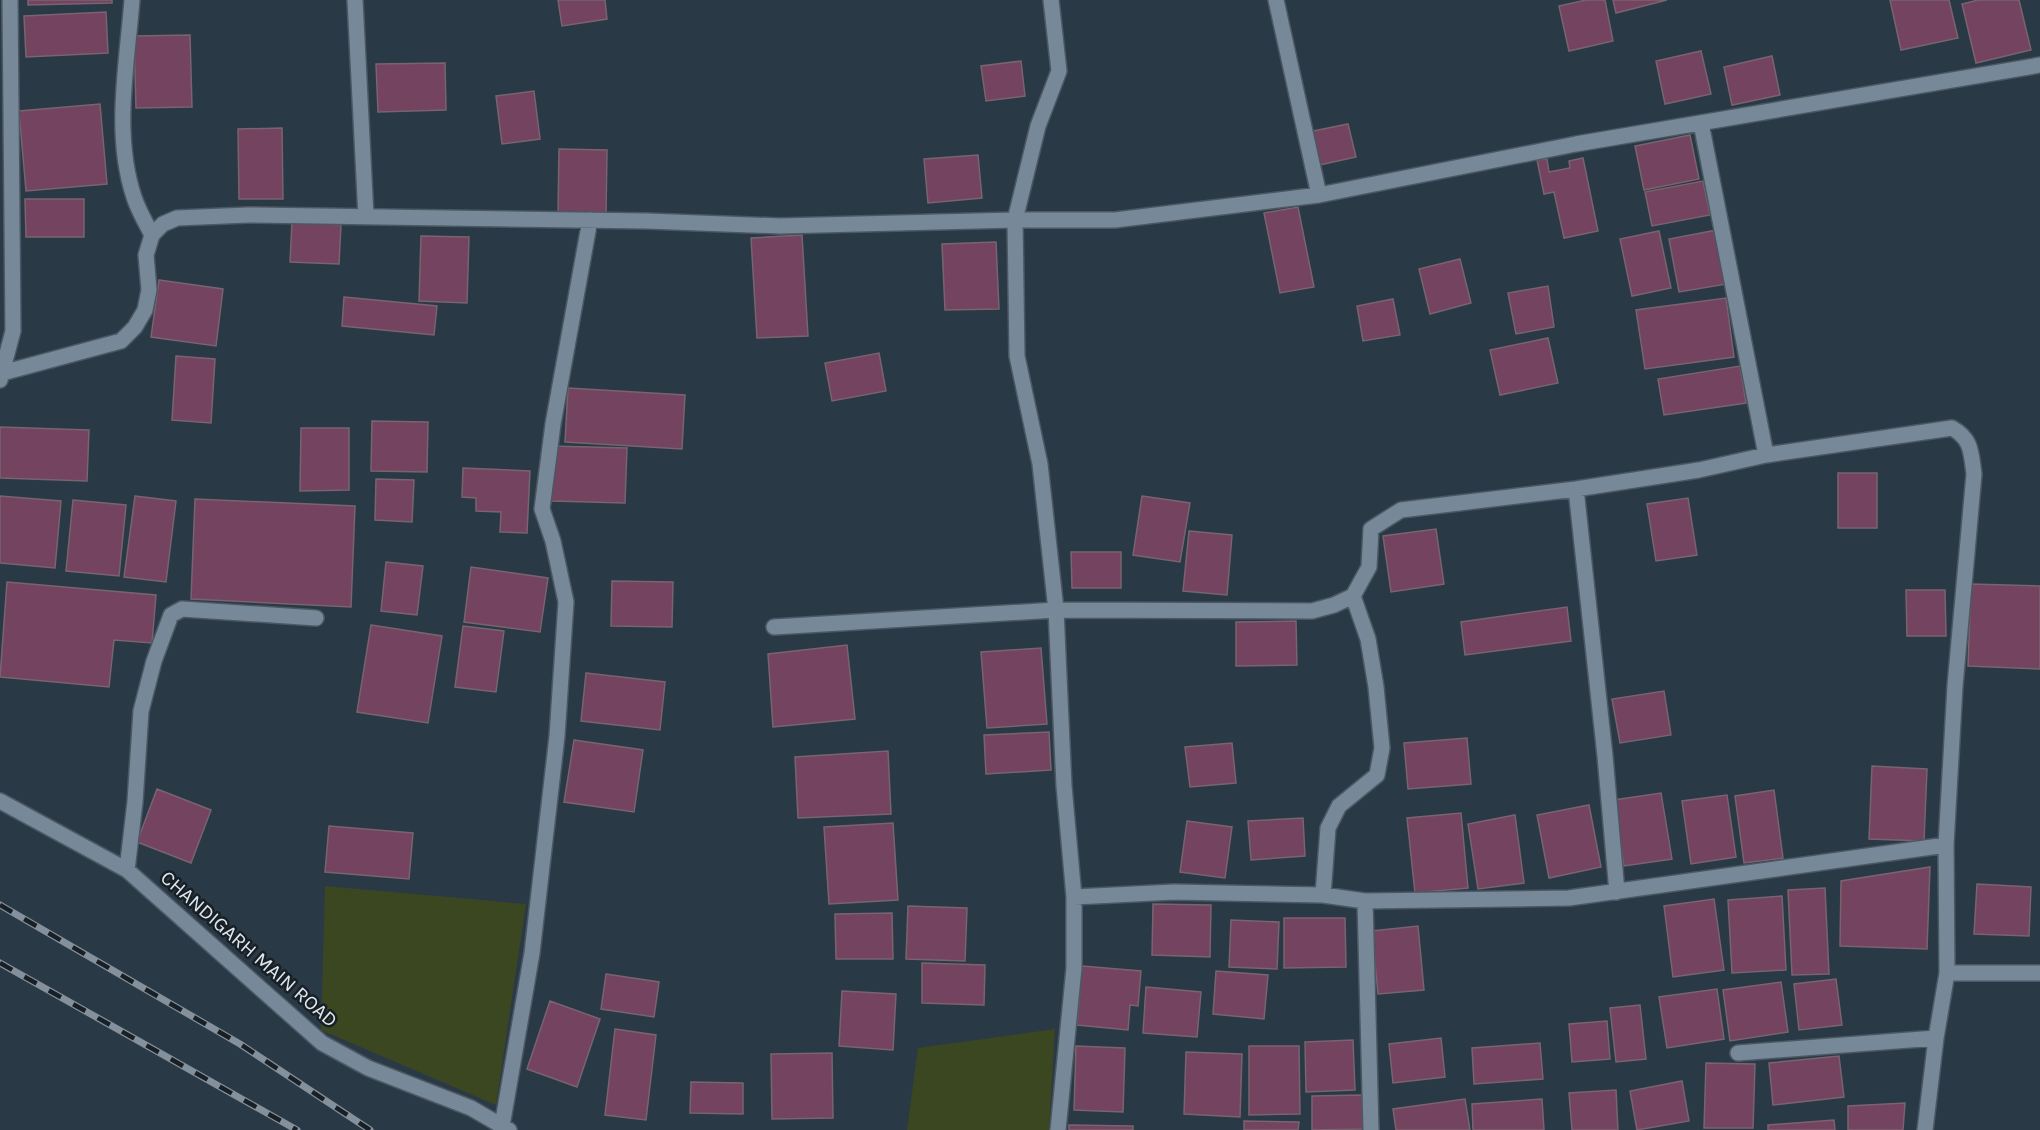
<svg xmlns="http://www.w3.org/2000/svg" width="2040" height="1130" viewBox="0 0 2040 1130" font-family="Karla,sans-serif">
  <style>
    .green { fill: #3b4721 }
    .building { fill: #734360; stroke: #78646f; stroke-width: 1.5 }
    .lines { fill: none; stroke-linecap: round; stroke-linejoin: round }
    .minor-casing { stroke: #4b5863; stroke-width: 18 }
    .minor { stroke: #778898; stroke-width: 15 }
    .rail-casing { stroke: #84909b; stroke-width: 7 }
    .rail { stroke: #181f25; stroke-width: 4.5; stroke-dasharray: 14; stroke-linecap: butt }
    .labels { text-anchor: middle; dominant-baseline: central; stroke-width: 5; stroke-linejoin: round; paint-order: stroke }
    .street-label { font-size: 20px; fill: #dfe8f1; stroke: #181f25 }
  </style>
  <rect width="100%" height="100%" fill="#2a3946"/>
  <path class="green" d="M325 886 526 904 496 1105 321 1030Z
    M1055 1029 1049 1130H907L918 1048Z"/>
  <path class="building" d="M28 0H112V3L28 5Z
    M558 0H605L607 19 562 26Z
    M1586 0H1605L1613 41 1569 51 1559 6Z
    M1613 0H1667L1616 13Z
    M1890 0H1949L1958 38 1901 50Z
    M1978 0H2019L2031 50 1976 63 1962 4Z
    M106 12 108 53 26 57 24 16Z
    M190 35 192 107 136 108 134 36Z
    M1701 51 1711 94 1665 104 1656 61Z
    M1772 56 1780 95 1732 105 1724 67Z
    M1021 61 1025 96 986 101 981 66Z
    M445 63 446 110 378 112 376 64Z
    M534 91 540 139 502 144 496 96Z
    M100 104 107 184 26 191 19 111Z
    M1348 124 1356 157 1315 166 1308 132Z
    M282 128 283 199H239L238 129Z
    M1690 135 1699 179 1644 190 1635 146Z
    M559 149 607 150 606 216 558 215Z
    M978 155 982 198 928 203 924 159Z
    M1583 158 1598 231 1564 238 1554 192 1544 194 1537 160 1547 159 1549 172 1570 168 1569 161Z
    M1703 181 1710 215 1652 226 1645 192Z
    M25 199H84V237H26Z
    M1298 207 1314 287 1280 293 1264 213Z
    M292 222 341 225 339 264 290 262Z
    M1717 230 1727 284 1679 292 1669 239Z
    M1659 231 1671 288 1632 296 1620 239Z
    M802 235 808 336 757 338 751 238Z
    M421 236 469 237 467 303 419 301Z
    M996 242 999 309 945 310 942 244Z
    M1460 259 1471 303 1430 314 1419 269Z
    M159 280 223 289 216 346 151 337Z
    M1548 286 1554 327 1516 334 1508 293Z
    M344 297 437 306 434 335 342 326Z
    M1726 298 1734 357 1645 369 1636 310Z
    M1393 299 1400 335 1363 341 1357 306Z
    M1548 338 1558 383 1500 395 1490 350Z
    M879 353 886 391 832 401 825 363Z
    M176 356 215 359 211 423 172 420Z
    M1740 366 1746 403 1664 415 1658 379Z
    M568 388 685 395 682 449 565 442Z
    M372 421 428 422 427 472 371 471Z
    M0 427 89 430 87 481 0 478Z
    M301 428H349V490L300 491Z
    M551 446 627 448 625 503 551 501Z
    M463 468 530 471 527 533 500 532 501 512 476 511V498L462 497Z
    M1838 473H1877V528H1838Z
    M376 479 414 480 412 522 375 520Z
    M0 496 61 501 55 568 0 563Z
    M135 496 176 501 166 582 124 577Z
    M1142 496 1190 503 1180 562 1133 555Z
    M1688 498 1697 555 1656 561 1647 504Z
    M195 499 355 506 351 607 191 599Z
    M73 500 126 505 119 576 66 571Z
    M1436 529 1444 584 1391 592 1383 536Z
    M1189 531 1232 535 1227 595 1183 591Z
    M1071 552H1121V588H1072Z
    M386 562 423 566 417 615 381 611Z
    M471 567 548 578 540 632 464 622Z
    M612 581 673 582 672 627 611 626Z
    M7 582 156 595 152 643 114 640 109 687 0 677Z
    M1971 584 2040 586V669L1968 666Z
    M1906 590H1945L1946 636H1907Z
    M1567 607 1571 641 1465 655 1461 622Z
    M1296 621 1297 665 1236 666V622Z
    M371 625 442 636 428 723 357 712Z
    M463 626 504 631 496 692 455 687Z
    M847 645 855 719 773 727 768 654Z
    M1041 648 1047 724 987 728 981 652Z
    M586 673 665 682 660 730 581 721Z
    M1664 691 1671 735 1620 743 1612 699Z
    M1049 732 1051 770 986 774 984 735Z
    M1467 738 1471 784 1408 789 1404 743Z
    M574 740 643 750 634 812 564 802Z
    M1232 743 1236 783 1190 787 1185 747Z
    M888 751 891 814 798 818 795 757Z
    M1872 766 1927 769 1924 841 1869 839Z
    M157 789 211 810 191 863 137 842Z
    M1774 790 1783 858 1744 863 1735 796Z
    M1661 793 1672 859 1624 866 1614 800Z
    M1727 795 1736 857 1691 864 1682 801Z
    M1589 805 1601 867 1549 878 1537 815Z
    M1461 813 1468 888 1415 893 1407 818Z
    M1515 815 1524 883 1478 889 1468 824Z
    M1303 818 1305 856 1251 860 1248 821Z
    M1187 821 1232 827 1225 878 1180 872Z
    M893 823 898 900 829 904 824 827Z
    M329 826 413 833 409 879 325 872Z
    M1930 867 1927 949 1840 946 1841 881Z
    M1977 884 2031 887 2029 936 1974 934Z
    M1825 888 1829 974 1792 975 1788 890Z
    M1782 896 1786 970 1732 973 1728 900Z
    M1714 899 1724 970 1673 977 1664 906Z
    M1153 904 1211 905 1210 957 1152 955Z
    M908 906 967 908 965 961 906 959Z
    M892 913 893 959H836L835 914Z
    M1284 918H1345L1346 967 1284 968Z
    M1231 920 1279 922 1277 969 1229 967Z
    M1418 926 1424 990 1378 994 1372 931Z
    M922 963 985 965 984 1005 922 1003Z
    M1082 966 1141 971 1138 1006 1130 1005 1128 1030 1077 1025Z
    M1216 971 1268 975 1264 1019 1213 1014Z
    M606 974 659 982 654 1017 601 1009Z
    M1836 979 1842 1025 1799 1030 1794 984Z
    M1781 982 1788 1032 1730 1041 1723 990Z
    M1146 987 1201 992 1197 1037 1143 1033Z
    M1717 989 1724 1039 1667 1048 1659 997Z
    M842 991 896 994 893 1050 839 1046Z
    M550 1001 600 1019 577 1087 527 1069Z
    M1640 1005 1646 1059 1616 1062 1610 1008Z
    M1607 1021 1610 1059 1572 1062 1569 1024Z
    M615 1029 656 1035 646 1120 605 1115Z
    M1441 1038 1445 1077 1393 1083 1389 1044Z
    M1353 1040 1355 1090 1306 1092 1305 1042Z
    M1540 1043 1543 1079 1474 1084 1472 1048Z
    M1076 1046 1125 1048 1123 1112 1074 1110Z
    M1249 1046H1299L1300 1114 1249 1115Z
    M1186 1052 1242 1054 1240 1117 1184 1114Z
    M832 1053 833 1118 772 1119 771 1054Z
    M1839 1056 1844 1097 1773 1105 1769 1063Z
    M1706 1063 1755 1064 1753 1128H1704Z
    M1682 1081 1689 1121 1637 1130 1630 1091Z
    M691 1082 743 1083V1114L690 1113Z
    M1616 1090 1618 1130H1572L1569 1093Z
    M1362 1095 1363 1129 1312 1130V1096Z
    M1465 1099 1470 1130H1396L1393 1109Z
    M1542 1099 1544 1130H1473L1472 1104Z
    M1905 1103 1903 1130H1848V1106Z
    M1834 1120 1835 1130H1768V1125Z
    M1244 1121 1299 1122 1298 1130H1244Z
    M1069 1125 1133 1126V1130H1069Z"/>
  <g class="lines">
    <defs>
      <path id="minor" d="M132 0C127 65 113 134 134 197 138 210 146 223 152 235
        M355 0 366 217
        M1276 0 1319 195
        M1701 123 1766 455
        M2 373 121 341 135 327 145 310 149 290 146 255 152 235 163 224 177 218 248 215 647 221 780 226 1015 220H1115L1319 195 1576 144 2040 65
        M0 380 13 331 10 0
        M1576 489 1605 756 1617 892
        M774 627 1056 610 1040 464 1017 356 1015 220 1038 126 1059 71 1051 0
        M0 801 127 870 322 1043 368 1068 471 1108 509 1130
        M127 870 135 802 141 711 154 661 171 615 182 609 316 618
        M1323 895 1328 828 1339 806 1377 775 1382 748 1376 687 1368 639 1353 596
        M1074 897 1174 892 1323 895 1365 901 1569 898 1946 845
        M1365 901 1371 1130
        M1738 1053 1936 1038
        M502 1126 532 953 557 736 566 602 553 541 542 509 553 424 590 220
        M1058 1130 1074 968V897L1064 786 1056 610 1312 611 1334 605 1353 596 1369 567 1371 529 1401 510 1576 489 1699 470 1766 455 1952 428C1972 439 1971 453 1974 474L1955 686 1946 845 1947 973
        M1925 1130 1936 1038 1947 973H2040"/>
    </defs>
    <use href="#minor" class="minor-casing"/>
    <use href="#minor" class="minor"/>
    <defs>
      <path id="rail" d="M0 905 240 1044 370 1130
        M0 963 297 1130"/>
    </defs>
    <use href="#rail" class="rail-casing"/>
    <use href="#rail" class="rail"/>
  </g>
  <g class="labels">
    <g class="street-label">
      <text transform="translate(249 949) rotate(41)">CHANDIGARH MAIN ROAD</text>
    </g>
  </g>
</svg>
